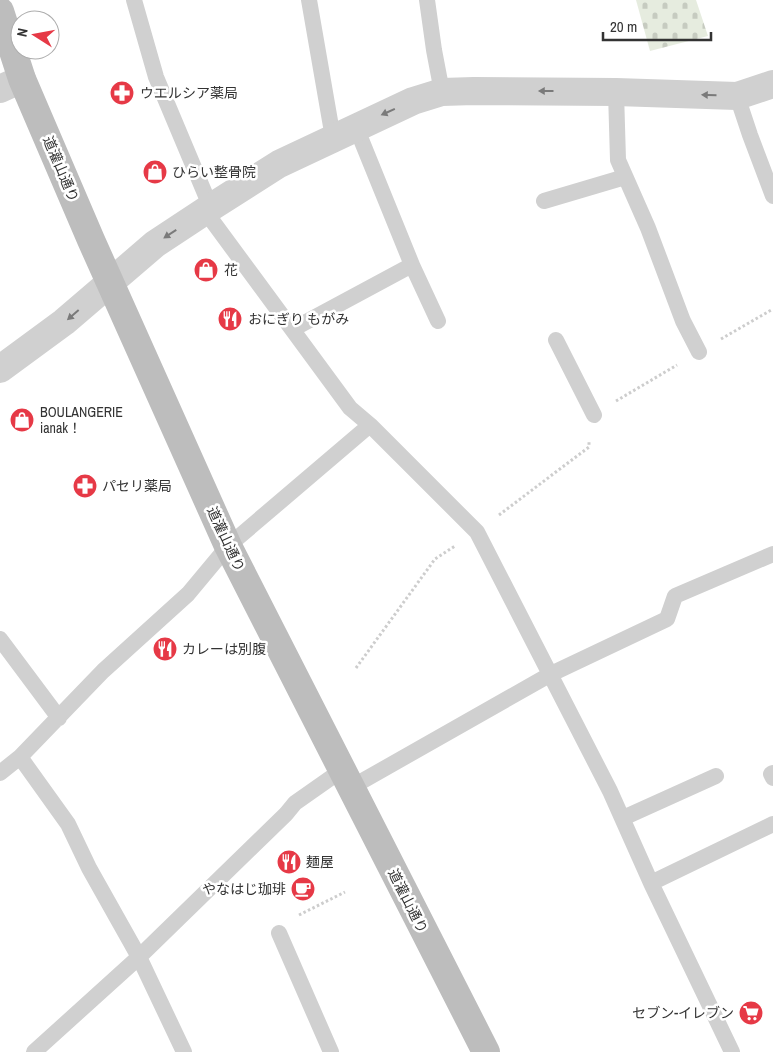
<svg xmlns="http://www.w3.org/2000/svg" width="773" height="1052" viewBox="0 0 773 1052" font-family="'Archivo Narrow','Noto Sans JP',sans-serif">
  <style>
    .cemetery { fill: url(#cemetery-stones) }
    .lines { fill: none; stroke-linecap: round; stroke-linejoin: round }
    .path { stroke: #cdcdcd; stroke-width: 3; stroke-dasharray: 2.5 2.5; stroke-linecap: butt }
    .service { stroke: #d0d0d0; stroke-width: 16 }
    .minor { stroke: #d0d0d0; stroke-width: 28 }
    .secondary { stroke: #bdbdbd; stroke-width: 28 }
    .oneway { fill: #7a7a7a }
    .labels { text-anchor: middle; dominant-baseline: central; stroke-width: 5; stroke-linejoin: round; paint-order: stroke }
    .poi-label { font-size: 14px; fill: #333; stroke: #fff; text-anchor: start }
    .street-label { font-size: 14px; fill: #333; stroke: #fff }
  </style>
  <defs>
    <pattern id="cemetery-stones" width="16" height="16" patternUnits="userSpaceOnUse" patternTransform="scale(1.25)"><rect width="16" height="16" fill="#e6ecdf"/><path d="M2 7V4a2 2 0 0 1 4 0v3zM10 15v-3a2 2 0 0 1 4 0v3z" fill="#c6cbc0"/></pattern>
  </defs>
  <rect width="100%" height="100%" fill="#fff"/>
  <path class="cemetery" d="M636 0H696L708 36 650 51Z"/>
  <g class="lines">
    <path class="path" d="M721 339 773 309
      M616 401 677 365
      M499 515 589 447V442
      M356 668 435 559 455 546
      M299 915 345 892"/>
    <path class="service" d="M134 0 156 77 211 208
      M309 0 333 138
      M427 0 434 50 442 92
      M616 92 618 160 648 228 683 321 699 352
      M737 96 750 135 773 196
      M544 201 625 177
      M205 211 350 408 370 425 477 532 610 791 651 883 732 1052
      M412 265 438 321
      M293 329 412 265 356 127
      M556 340 594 415
      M0 639 59 718
      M20 757 68 824 89 868 139 957 184 1052
      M0 773 20 757 103 671 188 594 228 546 370 425
      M773 773 771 774 773 778
      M350 788 551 674 667 619 675 596 773 554
      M623 818 716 776
      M651 883 773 824
      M279 933 331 1052
      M34 1052 139 957 286 814 295 803 342 770"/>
    <path class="minor" d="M0 89 22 79
      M0 369 64 322 155 244 205 211 279 164 413 101 442 92 474 91 616 92 737 96 773 84"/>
    <path class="secondary" d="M0 11 22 79 91 240 228 546 486 1052"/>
  </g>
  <defs><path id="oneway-solid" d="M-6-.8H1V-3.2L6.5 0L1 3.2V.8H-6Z" transform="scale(1.25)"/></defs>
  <g class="oneway">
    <use href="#oneway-solid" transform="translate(546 91) rotate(-180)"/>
    <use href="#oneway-solid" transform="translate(709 95) rotate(-178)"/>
    <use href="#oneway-solid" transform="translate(388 112) rotate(156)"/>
    <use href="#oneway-solid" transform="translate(170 234) rotate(147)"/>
    <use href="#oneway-solid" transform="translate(73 315) rotate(139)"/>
  </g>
  <defs>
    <symbol id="pharmacy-disc" viewBox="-11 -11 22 22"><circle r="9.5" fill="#e63946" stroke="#fff"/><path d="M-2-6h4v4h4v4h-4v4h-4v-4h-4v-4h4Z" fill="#fff"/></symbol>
    <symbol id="shop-disc" viewBox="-11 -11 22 22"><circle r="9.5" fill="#e63946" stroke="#fff"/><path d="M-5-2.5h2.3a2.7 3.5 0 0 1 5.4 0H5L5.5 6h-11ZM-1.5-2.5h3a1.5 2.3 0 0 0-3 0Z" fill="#fff"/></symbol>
    <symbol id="restaurant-disc" viewBox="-11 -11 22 22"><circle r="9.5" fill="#e63946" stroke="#fff"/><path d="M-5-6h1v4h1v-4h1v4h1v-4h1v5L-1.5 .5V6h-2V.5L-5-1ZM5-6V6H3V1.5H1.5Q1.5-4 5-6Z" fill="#fff"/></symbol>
    <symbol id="cafe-disc" viewBox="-11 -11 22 22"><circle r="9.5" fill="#e63946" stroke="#fff"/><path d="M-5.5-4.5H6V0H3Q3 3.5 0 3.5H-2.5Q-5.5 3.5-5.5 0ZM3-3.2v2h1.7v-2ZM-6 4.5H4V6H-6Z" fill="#fff"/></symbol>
    <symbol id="supermarket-disc" viewBox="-11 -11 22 22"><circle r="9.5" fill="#e63946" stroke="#fff"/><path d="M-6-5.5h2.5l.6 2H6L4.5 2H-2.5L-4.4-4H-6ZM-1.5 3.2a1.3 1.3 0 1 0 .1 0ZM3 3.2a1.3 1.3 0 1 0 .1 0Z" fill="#fff"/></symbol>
  </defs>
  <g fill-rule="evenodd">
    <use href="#pharmacy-disc" x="108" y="79" width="28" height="28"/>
    <use href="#shop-disc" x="141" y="158" width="28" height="28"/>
    <use href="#shop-disc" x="192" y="256" width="28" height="28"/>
    <use href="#restaurant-disc" x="216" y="305" width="28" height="28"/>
    <use href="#shop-disc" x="8" y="406" width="28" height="28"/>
    <use href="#pharmacy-disc" x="71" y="472" width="28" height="28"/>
    <use href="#restaurant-disc" x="151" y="635" width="28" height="28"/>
    <use href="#restaurant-disc" x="275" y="848" width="28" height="28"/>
    <use href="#cafe-disc" x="289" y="875" width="28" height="28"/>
    <use href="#supermarket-disc" x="737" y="999" width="28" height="28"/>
  </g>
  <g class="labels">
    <g class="poi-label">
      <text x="140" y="93">ウエルシア薬局</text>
      <text x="172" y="172">ひらい整骨院</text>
      <text x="224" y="270">花</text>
      <text x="248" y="319">おにぎり もがみ</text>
      <text x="40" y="412">BOULANGERIE<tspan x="40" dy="16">ianak！</tspan></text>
      <text x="102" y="486">パセリ薬局</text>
      <text x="182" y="649">カレーは別腹</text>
      <text x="306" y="862">麺屋</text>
      <text x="286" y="889" text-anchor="end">やなはじ珈琲</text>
      <text x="734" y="1013" text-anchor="end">セブン-イレブン</text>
    </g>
    <g class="street-label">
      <text transform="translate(61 169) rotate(67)">道灌山通り</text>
      <text transform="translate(226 539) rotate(65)">道灌山通り</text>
      <text transform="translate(408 901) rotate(63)">道灌山通り</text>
    </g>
  </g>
  <g transform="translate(35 35) rotate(281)"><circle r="24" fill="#ffffff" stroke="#adadad"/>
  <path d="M0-4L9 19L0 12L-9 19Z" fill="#e63946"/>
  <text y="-8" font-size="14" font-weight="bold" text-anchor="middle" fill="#333333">N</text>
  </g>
  <path d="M603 32v8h108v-8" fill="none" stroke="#333333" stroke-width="2.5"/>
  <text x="610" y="32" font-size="15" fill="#333333" stroke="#ffffff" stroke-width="4" paint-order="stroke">20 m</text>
</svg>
